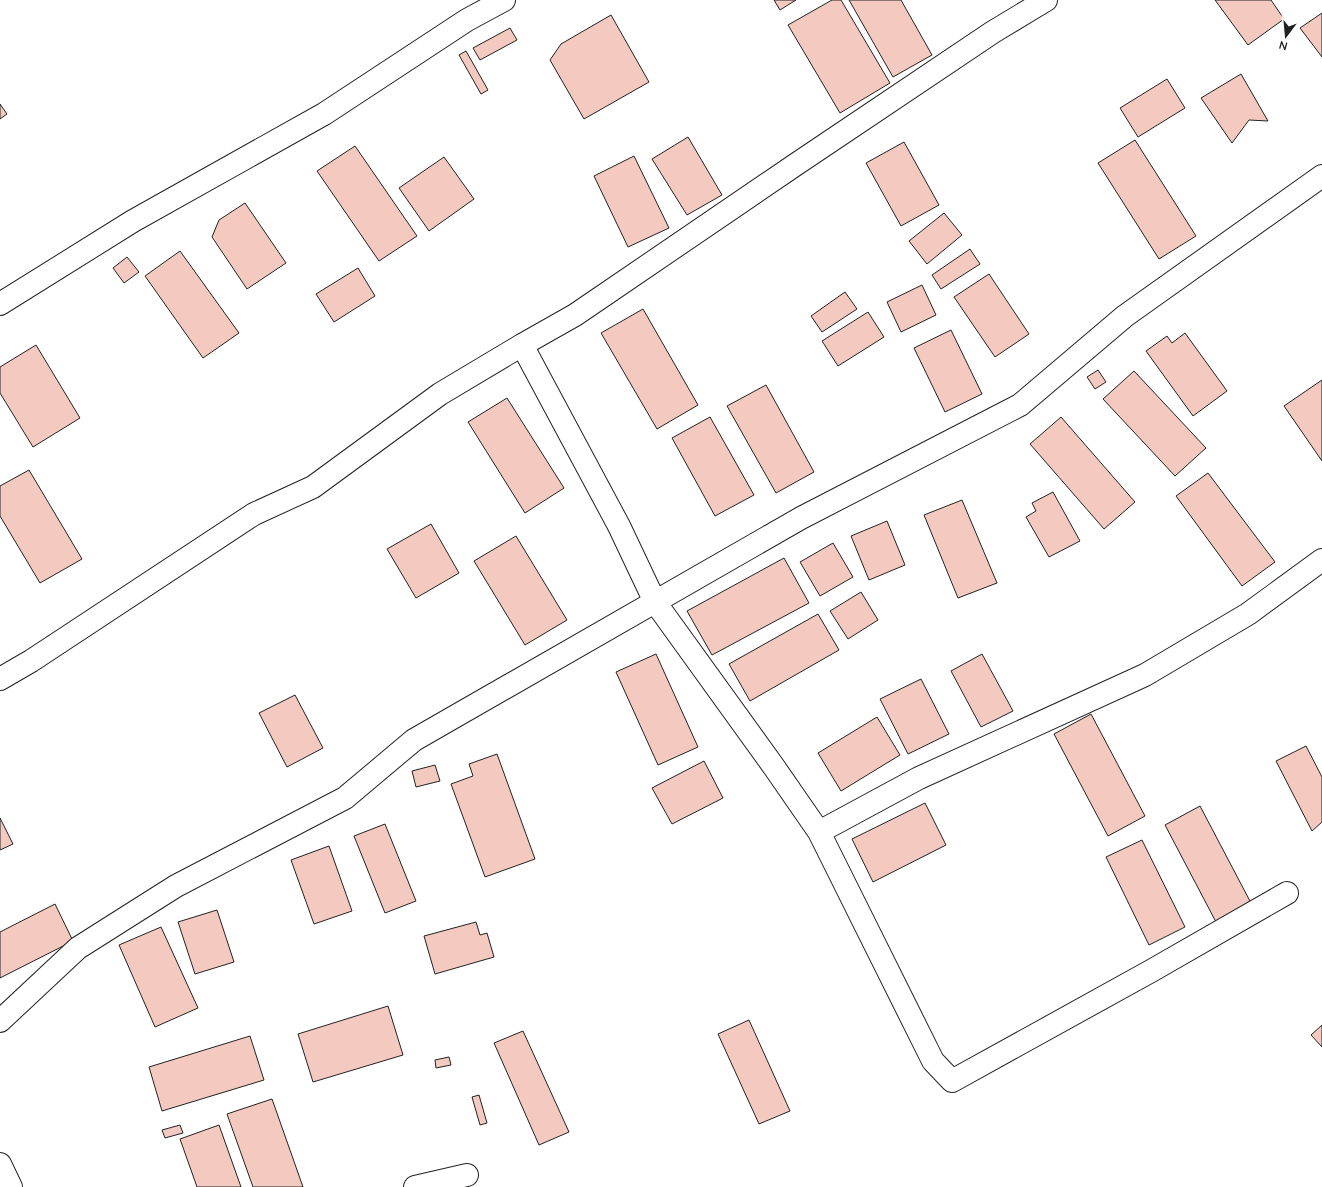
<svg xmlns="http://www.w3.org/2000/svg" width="1322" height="1187" viewBox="0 0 1322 1187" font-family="'Nunito Sans',sans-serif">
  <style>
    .building { fill: #f3c9c0; stroke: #222 }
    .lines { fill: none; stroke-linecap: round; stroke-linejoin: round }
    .minor-casing { stroke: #222; stroke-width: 24 }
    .minor { stroke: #fff; stroke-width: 22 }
  </style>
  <rect width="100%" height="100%" fill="#fff"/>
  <path class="building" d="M774 0H796L780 10Z
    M832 0H841L890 83 840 113 788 25Z
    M849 0H901L932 55 893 77Z
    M1215 0H1271L1284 19 1248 45Z
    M1322 13V57L1300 28Z
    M611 15 649 82 584 119 550 60 561 44Z
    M510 28 517 40 480 60 473 48Z
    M466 51 488 90 481 94 459 55Z
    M1241 74 1268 121 1249 120 1232 143 1201 98Z
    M1167 79 1185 108 1138 137 1120 108Z
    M0 104 7 114 0 119Z
    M688 137 722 195 687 215 652 159Z
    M1135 140 1196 236 1159 259 1098 163Z
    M904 142 939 205 901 226 866 163Z
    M355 146 417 236 379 261 317 171Z
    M634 156 669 228 628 247 594 176Z
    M444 157 474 199 429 231 399 188Z
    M245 203 286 263 247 289 212 237 219 220Z
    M944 213 962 235 927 264 909 241Z
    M970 249 980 264 941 289 932 275Z
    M180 251 239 333 203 358 145 276Z
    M127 257 139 272 124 283 113 268Z
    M358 268 375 296 334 322 316 294Z
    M989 274 1029 334 995 357 954 297Z
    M922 285 936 315 901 332 887 302Z
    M845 292 857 309 822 332 811 316Z
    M643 309 698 405 657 429 601 333Z
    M868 312 884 337 838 366 822 341Z
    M951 330 982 394 945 412 914 348Z
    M1185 333 1227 391 1193 416 1146 351 1167 336 1172 343Z
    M36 345 80 418 33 447 0 393V367Z
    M1098 370 1106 382 1095 389 1087 377Z
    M1134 371 1206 448 1175 476 1103 399Z
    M1322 380V461L1284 406Z
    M766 385 814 472 776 493 727 406Z
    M507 398 564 488 525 513 468 422Z
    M710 417 754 495 715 516 672 438Z
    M1061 417 1135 502 1104 529 1030 444Z
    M29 470 82 559 40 583 0 516V486Z
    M1208 473 1275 562 1242 586 1176 496Z
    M1053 492 1080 541 1049 557 1026 517 1036 511 1032 503Z
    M962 500 997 583 958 598 924 515Z
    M887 521 905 565 869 580 851 536Z
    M431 524 459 573 416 598 387 549Z
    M516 536 567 620 525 645 474 561Z
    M833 543 853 577 820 596 800 562Z
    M784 558 809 603 712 655 687 611Z
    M861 592 878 620 848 639 830 611Z
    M818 614 839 650 750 701 729 664Z
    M656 654 698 747 658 765 616 672Z
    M982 654 1013 711 981 727 951 671Z
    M921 679 949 734 908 754 880 699Z
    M295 695 323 748 287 767 259 713Z
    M1091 714 1145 816 1108 836 1054 734Z
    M877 717 900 755 841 791 818 753Z
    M1306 746 1322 777V822L1312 831 1276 761Z
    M497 754 535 859 485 877 451 784 473 776 469 764Z
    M704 761 723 798 672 824 652 788Z
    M435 765 440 781 416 787 412 771Z
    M925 803 946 845 873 882 852 839Z
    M1200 806 1251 903 1216 922 1165 825Z
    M0 818 13 844 0 850Z
    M385 824 416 901 385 913 354 836Z
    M1142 840 1185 927 1149 945 1106 857Z
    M329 846 352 911 314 924 291 860Z
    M55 904 73 941 0 978V932Z
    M217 910 234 962 195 974 178 922Z
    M476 922 480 935 487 933 494 957 435 974 424 936Z
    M161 927 198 1008 155 1027 119 945Z
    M388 1006 403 1055 313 1082 298 1034Z
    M749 1020 790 1111 759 1124 718 1034Z
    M1322 1025V1047L1311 1035Z
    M523 1031 569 1132 539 1145 494 1043Z
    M250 1036 264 1080 162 1111 149 1067Z
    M449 1057 451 1065 436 1068 435 1060Z
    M479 1095 487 1123 480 1125 472 1097Z
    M272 1099 303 1187H253L227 1114Z
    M180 1125 183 1133 165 1138 162 1130Z
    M219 1125 241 1187H197L180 1139Z"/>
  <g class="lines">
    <defs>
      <path id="minor" d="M0 304 133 221 324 114 467 20 504 0
        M522 345 619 526 655 602 774 767 819 832 933 1061 952 1081 1151 971 1287 893
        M0 679 31 661 254 514 313 487 440 394 522 345 575 315 795 165 993 32 1046 0
        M819 832 919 778 1145 675 1248 614 1322 560
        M0 1021 78 948 176 886 345 798 414 740 801 518 1020 405 1125 316 1322 176
        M0 1164 11 1187
        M415 1187 467 1175"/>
    </defs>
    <use href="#minor" class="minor-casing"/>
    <use href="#minor" class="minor"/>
  </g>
  <g transform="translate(1286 36) rotate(196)" stroke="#ffffff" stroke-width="3" paint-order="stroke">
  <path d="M0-3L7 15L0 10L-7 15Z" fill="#222222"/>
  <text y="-6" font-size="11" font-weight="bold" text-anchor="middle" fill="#222222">N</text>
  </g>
</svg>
